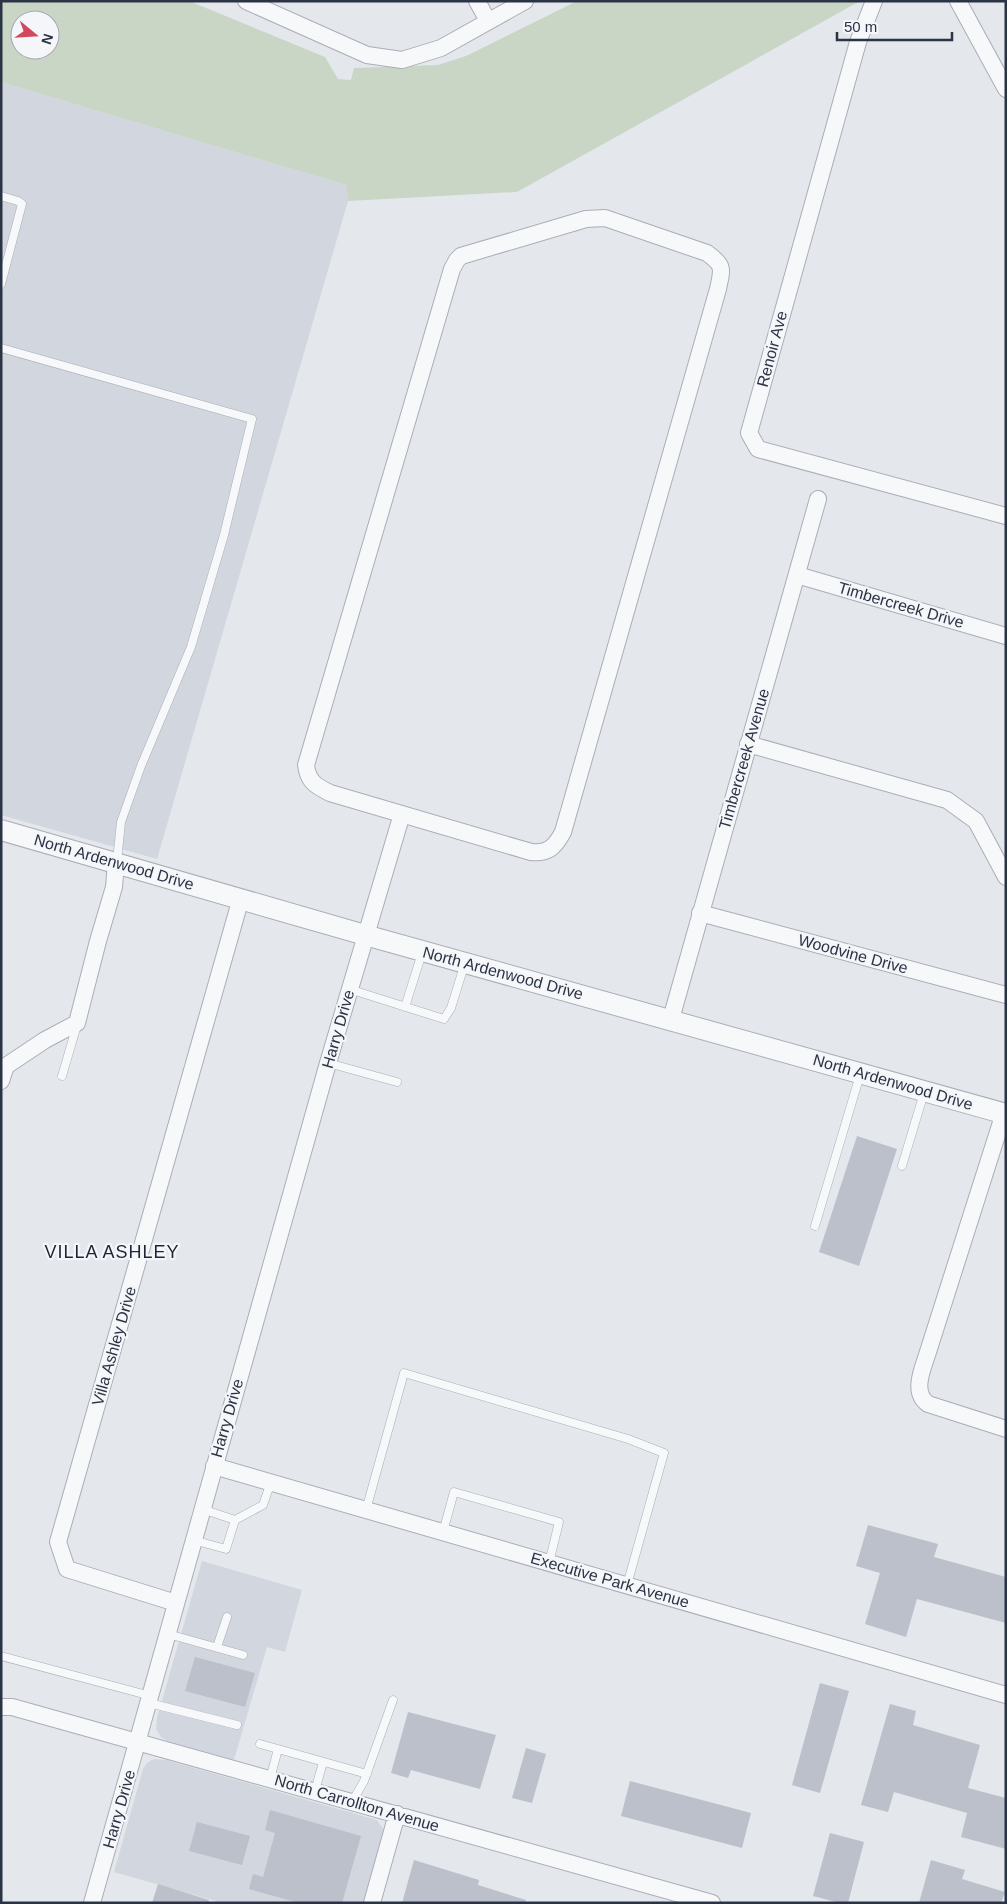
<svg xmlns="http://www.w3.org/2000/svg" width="1007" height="1904" viewBox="0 0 1007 1904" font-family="Helvetica,sans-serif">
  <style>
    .built { fill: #d2d6de }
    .green { fill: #c9d6c5; fill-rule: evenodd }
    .building { fill: #bbc0ca }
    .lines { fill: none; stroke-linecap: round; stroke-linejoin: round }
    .service-casing { stroke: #a9aeb7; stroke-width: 9 }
    .minor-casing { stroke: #a9aeb7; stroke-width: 18 }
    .tertiary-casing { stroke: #a9aeb7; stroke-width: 22 }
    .service { stroke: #f7f8fa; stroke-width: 8 }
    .minor { stroke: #f7f8fa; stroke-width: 16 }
    .tertiary { stroke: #f7f8fa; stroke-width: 20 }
    .labels { text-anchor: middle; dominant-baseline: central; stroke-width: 4.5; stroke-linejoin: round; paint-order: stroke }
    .street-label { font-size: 16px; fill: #2b3445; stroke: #f4f6f9 }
    .neighbourhood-label { font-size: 18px; letter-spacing: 1px; fill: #1d2536; stroke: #f4f6f9 }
  </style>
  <rect width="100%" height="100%" fill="#e4e7ec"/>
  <path class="built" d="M1 82 346 185 348 201 157 859 1 815Z
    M202 1561 302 1590 285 1652 267 1647 234 1760 169 1742 161 1737 156 1729 157 1718Z
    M154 1759 166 1760 377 1820 383 1829 384 1835 365 1903H223L114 1872 143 1769 147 1763Z"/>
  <path class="green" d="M1 1H189L325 57 338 79 351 80 354 68 438 65 466 56 577 1H860L517 192 348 201 346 185 1 82ZM20 20H50V50H20Z"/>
  <path class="building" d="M857 1136 897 1149 859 1266 819 1252Z
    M868 1525 938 1544 934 1557 1006 1577V1623L917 1599 906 1637 865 1624 880 1573 856 1566Z
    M195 1657 255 1673 245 1707 185 1691Z
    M820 1683 849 1691 820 1793 792 1785Z
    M890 1704 916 1711 913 1725 980 1745 968 1788 1006 1798V1849L961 1837 967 1813 894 1792 888 1812 861 1805Z
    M408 1712 496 1735 480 1789 411 1770 408 1778 391 1773Z
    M526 1748 546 1754 532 1803 512 1798Z
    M630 1781 751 1813 742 1848 621 1816Z
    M270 1810 361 1836 342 1903H299L249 1889 253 1874 263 1877 275 1833 265 1830Z
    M197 1822 250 1836 242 1865 189 1851Z
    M830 1833 864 1842 848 1903H840L813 1896Z
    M414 1860 479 1880 478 1885 526 1900 525 1903H402Z
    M931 1860 965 1870 962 1879 1005 1892 1001 1903H919Z
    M158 1884 209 1900 208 1903H152Z"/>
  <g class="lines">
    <defs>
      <path id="service" d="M1 196 18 201 22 204 1 284
        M1 348 252 419 224 535 191 647 141 766 121 822 117 861
        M349 989 444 1019 451 1008 465 963
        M405 1007 422 953
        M328 1063 397 1082
        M62 1076 77 1025
        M902 1166 924 1093
        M815 1226 860 1075
        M202 1509 235 1520
        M366 1510 404 1373 628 1439 664 1453 627 1585
        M443 1532 454 1492 559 1522 549 1563
        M193 1540 226 1549 235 1520 263 1505 271 1482
        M168 1634 243 1655
        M217 1647 227 1617
        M1 1656 151 1696
        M149 1703 237 1725
        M260 1744 367 1774
        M270 1779 278 1749
        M315 1791 323 1762
        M352 1802 364 1781 393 1700"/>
      <path id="minor" d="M246 1 367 55 402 60 441 48 525 1
        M477 1 488 21
        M874 1 858 42 749 433 758 449 1006 516
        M958 1 1006 89
        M605 218 707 253C725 266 722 269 718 289L563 832C555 847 548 854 531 852L330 793C316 786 308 782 306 765L452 269 457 260 461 256 586 219Z
        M797 575 1006 636
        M748 744 947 800 976 821 1006 877
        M700 913 1006 995
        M671 1019 818 499
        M1 1081 6 1066 45 1040 77 1023 98 941 114 887 116 863
        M1004 1113 927 1355C922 1370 912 1393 928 1404L1006 1429
        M214 1466 1006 1695
        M176 1603 67 1569 58 1542 241 898
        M1 1707H12L712 1903
        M92 1903 328 1063 402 814
        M372 1903 397 1814"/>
      <path id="tertiary" d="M1 830 365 935 1006 1114"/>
    </defs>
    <use href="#service" class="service-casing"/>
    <use href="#minor" class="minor-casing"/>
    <use href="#tertiary" class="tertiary-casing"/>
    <use href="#service" class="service"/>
    <use href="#minor" class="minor"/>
    <use href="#tertiary" class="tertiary"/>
  </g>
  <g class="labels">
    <g class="street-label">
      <text transform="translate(772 349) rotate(-75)">Renoir Ave</text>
      <text transform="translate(901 605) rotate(16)">Timbercreek Drive</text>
      <text transform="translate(744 759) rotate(-74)">Timbercreek Avenue</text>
      <text transform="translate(114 862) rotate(16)">North Ardenwood Drive</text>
      <text transform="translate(853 954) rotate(15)">Woodvine Drive</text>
      <text transform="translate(503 973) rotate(15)">North Ardenwood Drive</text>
      <text transform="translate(338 1029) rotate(-74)">Harry Drive</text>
      <text transform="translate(893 1082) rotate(16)">North Ardenwood Drive</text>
      <text transform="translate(114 1346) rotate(-74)">Villa Ashley Drive</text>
      <text transform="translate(227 1418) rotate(-74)">Harry Drive</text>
      <text transform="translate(610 1580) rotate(16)">Executive Park Avenue</text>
      <text transform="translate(357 1803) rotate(16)">North Carrollton Avenue</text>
      <text transform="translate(119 1809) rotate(-74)">Harry Drive</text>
    </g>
    <g class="neighbourhood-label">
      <text x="112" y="1252">VILLA ASHLEY</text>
    </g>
  </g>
  <rect width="1007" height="1904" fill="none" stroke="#2b3445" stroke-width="5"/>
  <g transform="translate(35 35) rotate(108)"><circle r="24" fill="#f4f6f9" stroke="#a4a8b1"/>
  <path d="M0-4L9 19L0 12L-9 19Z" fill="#d1495b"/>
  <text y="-8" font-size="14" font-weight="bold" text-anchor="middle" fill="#2b3445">N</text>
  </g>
  <path d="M837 32v8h115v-8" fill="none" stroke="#2b3445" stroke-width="2.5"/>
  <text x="844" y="32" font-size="15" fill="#2b3445" stroke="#f4f6f9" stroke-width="4" paint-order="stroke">50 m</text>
</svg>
